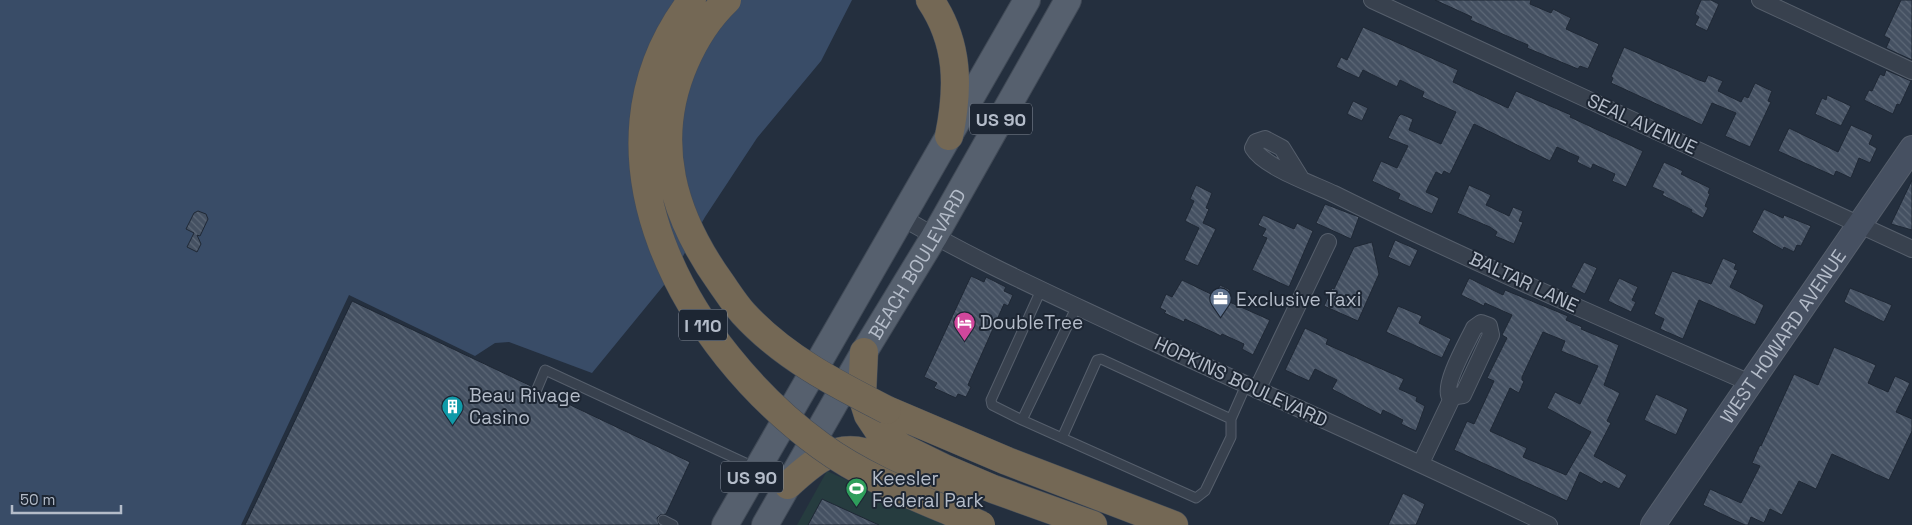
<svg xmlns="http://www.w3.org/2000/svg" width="1912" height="525" viewBox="0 0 1912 525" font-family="'Space Grotesk',sans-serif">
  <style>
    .green { fill: #263c3f }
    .water { fill: #394c67 }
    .building { fill: url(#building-back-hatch); stroke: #1f2835; fill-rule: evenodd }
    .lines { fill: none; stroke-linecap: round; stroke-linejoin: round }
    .service-casing { stroke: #565f6c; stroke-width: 11 }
    .minor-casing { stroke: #565f6c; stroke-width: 18 }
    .secondary-casing { stroke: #565f6c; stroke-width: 26 }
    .primary-casing { stroke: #414a57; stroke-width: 28 }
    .motorway-casing { stroke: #434c59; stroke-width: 29 }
    .service { stroke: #38414e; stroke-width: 9 }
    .minor { stroke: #38414e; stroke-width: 16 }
    .secondary { stroke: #465061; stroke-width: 24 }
    .primary { stroke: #56606e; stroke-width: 26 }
    .motorway { stroke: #746855; stroke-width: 28 }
    .motorway-bridge-casing { stroke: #434c59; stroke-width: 29; stroke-linecap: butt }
    .motorway-bridge { stroke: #746855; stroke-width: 28 }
    .labels { text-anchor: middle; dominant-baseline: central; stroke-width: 4; stroke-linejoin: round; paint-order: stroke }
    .shield { fill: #1d2633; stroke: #878f9c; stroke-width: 1 }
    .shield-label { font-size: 18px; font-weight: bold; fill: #b4bcc9 }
    .street-label { font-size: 19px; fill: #b4bcc9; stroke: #1d2633 }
    .poi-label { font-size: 19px; fill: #b4bcc9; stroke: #1d2633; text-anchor: start }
  </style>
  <defs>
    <pattern id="building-back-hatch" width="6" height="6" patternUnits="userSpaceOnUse" patternTransform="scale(1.25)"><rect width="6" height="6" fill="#455162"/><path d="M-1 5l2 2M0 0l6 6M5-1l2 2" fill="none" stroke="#5d6877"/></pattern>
  </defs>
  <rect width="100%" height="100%" fill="#242f3e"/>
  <path class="green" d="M827 471 946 525H797Z"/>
  <path class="water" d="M0 0H852L821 61 757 138 705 217 673 274 592 373 509 342 495 343 475 356 349 295 241 525H0Z"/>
  <path class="building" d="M1435 0H1531L1530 4 1551 13 1553 9 1571 18 1566 29 1599 44 1588 69 1580 66 1578 69 1527 48 1528 45 1470 20 1472 17Z
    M1701 0H1711L1719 4 1707 31 1695 25 1699 17 1695 14Z
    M1901 0H1912V60L1886 48 1890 39 1884 36Z
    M1363 27 1458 70 1453 82 1508 108 1516 91 1571 115 1570 117 1643 151 1626 187 1612 181 1615 174 1593 164 1591 169 1577 162 1579 157 1559 148 1557 147 1550 161 1474 124 1450 174 1444 171 1442 175 1436 172 1426 192 1439 198 1432 214 1398 199 1400 194 1372 181 1381 161 1397 168 1408 146 1388 138 1398 117 1401 114 1413 119 1409 130 1441 144 1456 112 1422 97 1424 92 1400 80 1397 87 1363 70 1359 78 1336 67 1341 57 1347 60Z
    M1624 47 1699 80 1705 82 1708 75 1723 81 1718 91 1741 102 1744 96 1748 98 1755 83 1772 91 1768 101 1771 102 1750 147 1725 136 1736 113 1712 103 1702 125 1611 83 1613 78 1611 77Z
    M1886 70 1911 81 1900 105 1897 104 1893 114 1864 100 1869 90 1872 91 1880 74 1884 76Z
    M1827 95 1851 106 1841 126 1815 114 1822 98 1826 100Z
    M1353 101 1368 108 1362 121 1347 114Z
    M1851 125 1873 135 1869 144 1877 148 1870 163 1859 158 1851 178 1836 171 1834 176 1778 151 1789 128 1838 152Z
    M1664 162 1683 171 1681 174 1710 188 1708 193 1710 194 1705 206 1708 208 1703 218 1691 212 1692 210 1662 195 1664 192 1652 187Z
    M1912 180V230L1891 224Z
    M1196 185 1212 193 1206 208 1209 209 1203 223 1216 229 1198 266 1184 260 1199 228 1185 221 1194 201 1190 199Z
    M1469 185 1491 195 1486 205 1509 216 1513 207 1523 211 1519 221 1523 222 1514 244 1495 236 1497 232 1490 227 1457 213Z
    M1325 204 1359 217 1351 239 1316 223Z
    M1764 209 1783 218 1784 215 1811 226 1801 246 1797 245 1794 252 1784 247 1783 250 1752 232Z
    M198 211 206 214 208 219 200 236 197 235 201 244 197 252 187 247 194 233 186 229 194 213Z
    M1263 215 1294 229 1297 223 1313 231 1289 287 1252 270 1267 238 1262 236 1266 229 1258 225Z
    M1395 240 1418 250 1410 267 1388 257Z
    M1372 242 1379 274 1358 321 1324 306 1332 288 1334 289 1354 247Z
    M1723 258 1736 264 1734 269 1738 270 1730 287 1764 305 1755 325 1699 300 1683 339 1660 329 1664 319 1654 314 1672 271 1711 284Z
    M1584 262 1597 268 1585 294 1571 287Z
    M971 276 984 282 986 277 1006 287 1004 291 1013 295 1008 306 1004 304 968 385 971 387 966 397 958 394 956 398 934 388 937 383 924 377Z
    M1469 278 1503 295 1505 290 1568 316 1566 320 1582 327 1581 329 1619 345 1604 385 1620 393 1607 421 1611 423 1594 456 1627 475 1619 489 1604 481 1602 484 1580 472 1567 501 1454 450 1467 421 1474 424 1494 381 1487 378 1507 338 1502 335 1512 315 1485 303 1484 306 1461 295ZM1543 332 1565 341 1561 351 1598 366 1580 404 1555 392 1547 408 1591 432 1566 475 1523 457 1527 448 1490 431 1510 388 1519 393 1524 381 1522 380V377Z
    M1619 278 1638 287 1632 300 1636 302 1631 312 1608 301Z
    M1182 280 1215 296 1220 285 1230 290 1225 300 1270 320 1253 355 1242 349 1244 344 1222 334 1221 336 1185 319 1184 322 1164 313 1166 311 1160 308 1166 294 1172 297Z
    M1850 288 1892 305 1884 322 1844 302Z
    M352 301 531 386 534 395H538L543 392 690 462 666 514 660 515 657 518 659 525H245Z
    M1398 306 1422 316 1419 323 1451 339 1442 358 1386 332Z
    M1305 328 1328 339 1326 344 1404 379 1399 389 1417 397 1416 401 1425 406 1416 431 1401 424 1403 420 1383 410 1381 415 1332 389 1337 380 1315 369 1309 381 1285 370Z
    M1834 347 1876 365 1868 383 1888 392 1895 376 1910 383 1896 412 1912 419V431L1889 480 1832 454 1816 489 1799 481 1782 515 1770 509 1764 523 1751 517 1748 525H1745L1703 505 1710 489 1741 503 1760 466 1752 463 1760 445 1761 446 1794 374 1818 385Z
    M1656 394 1688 409 1676 435 1644 420Z
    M1403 493 1425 504 1416 525H1388Z
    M822 499 879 525H808Z"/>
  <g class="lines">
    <defs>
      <path id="service" d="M1041 290 991 400 992 405 1022 420 1077 306
        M537 389 545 370 754 467
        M1022 420 1196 498 1205 491 1231 437V419L1246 385
        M1062 438 1097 360 1101 359 1231 419
        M663 520 673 525"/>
      <path id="minor" d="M1372 0 1912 249
        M1760 0 1912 71
        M1300 177 1282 148 1265 139 1256 142 1253 148C1264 167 1313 184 1334 194 1471 262 1611 322 1750 383
        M903 218C976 261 1053 295 1129 331 1269 396 1410 457 1549 525
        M1481 323 1489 326 1491 335 1463 395 1450 397C1442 386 1468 341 1474 328Z
        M1257 390 1328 242
        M1421 463 1452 398"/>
      <g id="secondary">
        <path id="s1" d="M1653 525 1912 148"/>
      </g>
      <g id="primary">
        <path d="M725 525 1027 0"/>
        <path id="s2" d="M765 525 864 352 934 237 1068 0"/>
      </g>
      <path id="motorway" d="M930 0C959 43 959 87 949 136
        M864 352 862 396 868 415 880 433 901 447 946 469 993 489 1093 525
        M887 410 1007 461 1174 525
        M788 485C810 465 832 444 864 452L958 493"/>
    </defs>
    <use href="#service" class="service-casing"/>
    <use href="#minor" class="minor-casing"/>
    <use href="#secondary" class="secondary-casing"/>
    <use href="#primary" class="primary-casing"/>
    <use href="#motorway" class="motorway-casing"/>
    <use href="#service" class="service"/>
    <use href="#minor" class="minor"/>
    <use href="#secondary" class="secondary"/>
    <use href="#primary" class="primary"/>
    <use href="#motorway" class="motorway"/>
    <defs>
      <path id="motorway-bridge" d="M692 0C574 154 687 348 821 446 869 481 927 501 981 525
        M727 0C709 17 695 39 685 62 650 142 673 216 721 283 728 293 735 304 743 313 783 357 836 384 887 410"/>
    </defs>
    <use href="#motorway-bridge" class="motorway-bridge-casing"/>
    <use href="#motorway-bridge" class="motorway-bridge"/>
  </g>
  <defs>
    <symbol id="office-pin" viewBox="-11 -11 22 30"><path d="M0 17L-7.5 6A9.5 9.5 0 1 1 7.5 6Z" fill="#5c6f8a" stroke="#1d2633"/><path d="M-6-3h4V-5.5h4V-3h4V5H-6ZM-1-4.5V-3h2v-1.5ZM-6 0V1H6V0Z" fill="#fff"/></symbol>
    <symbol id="hotel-pin" viewBox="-11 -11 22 30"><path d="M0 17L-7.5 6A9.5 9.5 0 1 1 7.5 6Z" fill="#d1479c" stroke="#1d2633"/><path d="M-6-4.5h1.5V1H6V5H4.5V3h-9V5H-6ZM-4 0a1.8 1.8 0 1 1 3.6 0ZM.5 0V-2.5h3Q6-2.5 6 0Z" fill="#fff"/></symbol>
    <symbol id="building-pin" viewBox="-11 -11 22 30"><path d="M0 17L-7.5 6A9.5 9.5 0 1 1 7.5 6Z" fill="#0f9aa8" stroke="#1d2633"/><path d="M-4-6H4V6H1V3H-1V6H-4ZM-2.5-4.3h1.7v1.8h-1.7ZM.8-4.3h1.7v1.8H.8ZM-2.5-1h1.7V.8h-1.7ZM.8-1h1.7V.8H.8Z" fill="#fff"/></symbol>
    <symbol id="stadium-pin" viewBox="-11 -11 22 30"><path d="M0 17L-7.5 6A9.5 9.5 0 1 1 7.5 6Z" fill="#2e9e5b" stroke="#1d2633"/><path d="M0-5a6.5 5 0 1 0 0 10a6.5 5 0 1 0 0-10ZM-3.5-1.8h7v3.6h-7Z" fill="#fff"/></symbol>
  </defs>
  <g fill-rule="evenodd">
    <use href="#office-pin" x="1208" y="286" width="25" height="34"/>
    <use href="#hotel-pin" x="952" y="310" width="25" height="34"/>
    <use href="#building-pin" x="440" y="394" width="25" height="34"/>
    <use href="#stadium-pin" x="844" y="476" width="25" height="34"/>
  </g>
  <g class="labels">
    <g class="shield">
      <rect x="970" y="103.5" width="62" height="31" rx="4"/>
      <rect x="679" y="309.5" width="48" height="31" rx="4"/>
      <rect x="721" y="461.5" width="62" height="31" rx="4"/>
    </g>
    <g class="shield-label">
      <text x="1001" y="119">US 90</text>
      <text x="703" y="325">I 110</text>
      <text x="752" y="477">US 90</text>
    </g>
    <g class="street-label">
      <text transform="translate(1642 124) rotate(25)">SEAL AVENUE</text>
      <text stroke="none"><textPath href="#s2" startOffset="302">BEACH BOULEVARD</textPath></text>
      <text transform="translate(1524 282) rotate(25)">BALTAR LANE</text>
      <text stroke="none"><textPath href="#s1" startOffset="229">WEST HOWARD AVENUE</textPath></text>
      <text transform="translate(1241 382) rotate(25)">HOPKINS BOULEVARD</text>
    </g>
    <g class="poi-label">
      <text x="1236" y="299">Exclusive Taxi</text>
      <text x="980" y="322">DoubleTree</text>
      <text x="469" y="395">Beau Rivage<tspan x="469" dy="22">Casino</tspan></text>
      <text x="872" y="478">Keesler<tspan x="872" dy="22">Federal Park</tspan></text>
    </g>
  </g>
  <path d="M12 505v8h109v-8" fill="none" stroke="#b4bcc9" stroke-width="2.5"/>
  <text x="20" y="505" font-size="15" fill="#b4bcc9" stroke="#1d2633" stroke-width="4" paint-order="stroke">50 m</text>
</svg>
